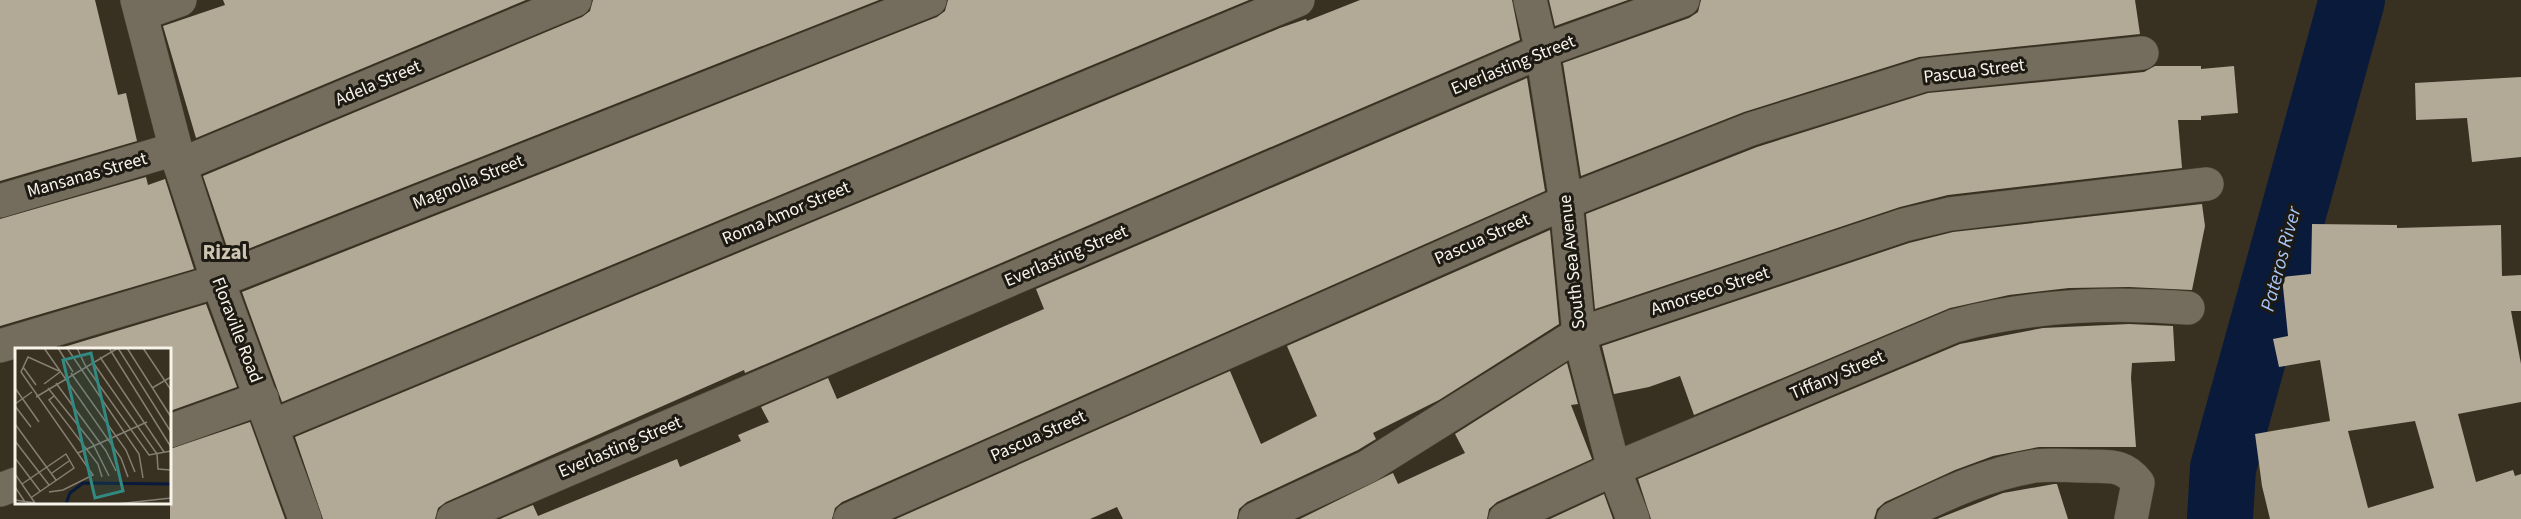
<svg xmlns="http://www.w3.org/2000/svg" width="2521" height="519" viewBox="0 0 2521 519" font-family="'Source Sans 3',sans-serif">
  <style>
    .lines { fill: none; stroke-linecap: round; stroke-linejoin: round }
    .river { stroke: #091a3a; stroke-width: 66 }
    .building { fill: #b2a997; fill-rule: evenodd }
    .minor-casing { stroke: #544e41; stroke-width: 34 }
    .tertiary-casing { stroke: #544e41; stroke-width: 34 }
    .minor { stroke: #746c5c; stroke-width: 33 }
    .tertiary { stroke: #746c5c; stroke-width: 33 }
    .labels { text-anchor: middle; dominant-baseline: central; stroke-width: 6; stroke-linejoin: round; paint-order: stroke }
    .street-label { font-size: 18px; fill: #f8f4ea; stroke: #1d1a13 }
    .water-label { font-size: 20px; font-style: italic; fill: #a9c6f8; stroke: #1d1a13 }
    .quarter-label { font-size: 21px; font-weight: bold; fill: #cdc4b1; stroke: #1d1a13 }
    .inset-river { fill: none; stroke: #091a3a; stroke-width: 3 }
    .inset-road { fill: none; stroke: #857f72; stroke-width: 1.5 }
    .view { fill: #328981; fill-opacity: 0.15; stroke: #328981; stroke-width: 3 }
    .inset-edge { fill: none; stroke: #f8f4ea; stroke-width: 3 }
  </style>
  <rect width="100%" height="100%" fill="#383122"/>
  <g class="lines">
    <path class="river" d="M2220 519 2223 468 2352 0"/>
  </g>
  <path class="building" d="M0 0H95L118 95 126 93 137 141 0 181Z
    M223 0H526L196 138 163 26 225 5Z
    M593 0H879L230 256 203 176 582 17 590 11Z
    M948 0H1249L282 402 242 292 937 17 945 11Z
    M1360 0H1512L1520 40 745 373 744 370 446 502 438 508 435 519H323L295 437 1280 28 1306 19 1307 21Z
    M1549 0H1628L1555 26Z
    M1701 0H2135L2140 34 1919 57 1744 112 1581 176 1563 63 1689 18 1698 12Z
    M2155 66H2201V69L2234 66 2238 113 2201 116V120H2178L2182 168 1948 195 1900 207 1595 309 1586 214 1757 147 1928 93 2144 72Z
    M2521 77V157L2472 162 2467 118 2416 120 2415 83Z
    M1527 78 1545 191 842 502 835 508 832 519H500L533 505 538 516 677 459 680 467 741 441 738 435 769 422 761 407 828 378 837 399 1044 309 1036 289Z
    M146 177 148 185 165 179 194 269 0 326V219Z
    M2202 204 2205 226 2192 290 2129 287 2069 288 2009 295 1950 308 1694 415 1680 376 1649 387 1614 394 1602 346 1909 243 1953 232Z
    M2312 224 2397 225V228L2501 225 2502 276 2521 275V311H2511L2521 364V402L2458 414 2476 482 2513 470 2515 476 2521 474V519H2270L2262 486 2255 434 2330 421 2320 360 2279 367 2273 339 2288 336 2282 277 2311 274ZM2415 421 2434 488 2368 508 2348 431Z
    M1550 230 1559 324 1439 400 1373 433 1376 439 1358 450 1247 502 1239 509 1237 519H1123L1117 507 1090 519H896L1230 371 1261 444 1317 416 1287 346Z
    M206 304 237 387 170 411V350H54Z
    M2129 324 2173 326 2175 361 2132 363 2131 378 2136 447H2039L1993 456 1955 470 1885 502 1877 509 1874 519H1651L1638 479 1960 344 2043 328Z
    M1567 363 1578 404 1571 405 1592 459 1497 502 1489 509 1487 519H1300L1393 473 1398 484 1465 453 1455 434Z
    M250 422 285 519H170V449Z
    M2054 484H2057L2068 519H1937L2003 493Z
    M1604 494 1613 519H1550Z"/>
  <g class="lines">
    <defs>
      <path id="minor" d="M1530 0 1542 51 1566 202 1579 334 1614 469 1633 519
        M141 14 180 0
        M180 165 575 0
        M0 201 175 149
        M0 346 218 281 930 0
        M273 426 1298 0
        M170 431 262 398
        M0 490 16 484
        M453 519 1542 51 1683 0
        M850 519 1566 202 1751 129 1924 75 2142 53
        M1255 519 1367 467 1579 334 1904 225 1950 214 2207 184
        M1505 519 1614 469 1954 326C2030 305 2110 302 2188 308
        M1893 519C1939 497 1984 474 2035 466 2051 464 2069 466 2085 466 2108 467 2123 463 2138 483L2131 519"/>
      <path id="tertiary" d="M137 0 180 165 218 281 305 519"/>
    </defs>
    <use href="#minor" class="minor-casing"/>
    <use href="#tertiary" class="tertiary-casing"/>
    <use href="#minor" class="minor"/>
    <use href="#tertiary" class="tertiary"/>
  </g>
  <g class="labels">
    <g class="street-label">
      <text transform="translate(1513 65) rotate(-22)">Everlasting Street</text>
      <text transform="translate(1974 71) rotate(-7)">Pascua Street</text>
      <text transform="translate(378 83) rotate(-23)">Adela Street</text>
      <text transform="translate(87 175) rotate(-16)">Mansanas Street</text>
      <text transform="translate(468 182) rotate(-22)">Magnolia Street</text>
      <text transform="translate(786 213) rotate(-23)">Roma Amor Street</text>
      <text transform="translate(1482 239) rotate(-24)">Pascua Street</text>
      <text transform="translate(1066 256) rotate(-23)">Everlasting Street</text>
      <text transform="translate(1572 262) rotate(-96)">South Sea Avenue</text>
      <text transform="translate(1710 291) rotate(-18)">Amorseco Street</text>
      <text transform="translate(237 330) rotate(69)">Floraville Road</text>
      <text transform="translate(1837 375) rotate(-23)">Tiffany Street</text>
      <text transform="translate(1038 436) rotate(-24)">Pascua Street</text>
      <text transform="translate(620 447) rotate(-23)">Everlasting Street</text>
    </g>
    <g class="water-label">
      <text transform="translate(2281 259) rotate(-75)">Pateros River</text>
    </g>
    <g class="quarter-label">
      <text x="225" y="252">Rizal</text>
    </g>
  </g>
  <g transform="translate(15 348)">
    <rect width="156" height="156" fill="#383122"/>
    <path class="inset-river" d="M51 156 55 145 68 135 156 136"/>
    <path class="inset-road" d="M29 0 106 110 113 129M43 0 58 24M52 0 124 106 128 130M62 0 70 17M94 0 156 99M112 0 156 69M128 0 156 42M85 9 149 104M77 13 142 106 143 121 156 122M70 17 134 107 156 103M8 19 21 37M56 25 111 102 120 124M41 35 91 103 101 123M29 36 45 24M0 40 24 74M33 40 78 96 94 128M137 40 156 29M39 48 34 52 83 116 87 129M21 49 103 0 156 84M0 56 17 44M0 58 16 79M0 76 41 132M0 93 34 137M63 105 132 74M0 110 25 143M37 125 54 113M0 126 20 155M7 136 51 106 59 120 17 149M0 139 10 154M34 144 48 142 78 127 6 24 13 9 44 23M0 152 20 155M102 156 156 150"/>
    <path class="view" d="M76 5 108 143 80 150 48 12Z"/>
    <rect width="156" height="156" class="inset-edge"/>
  </g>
</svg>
